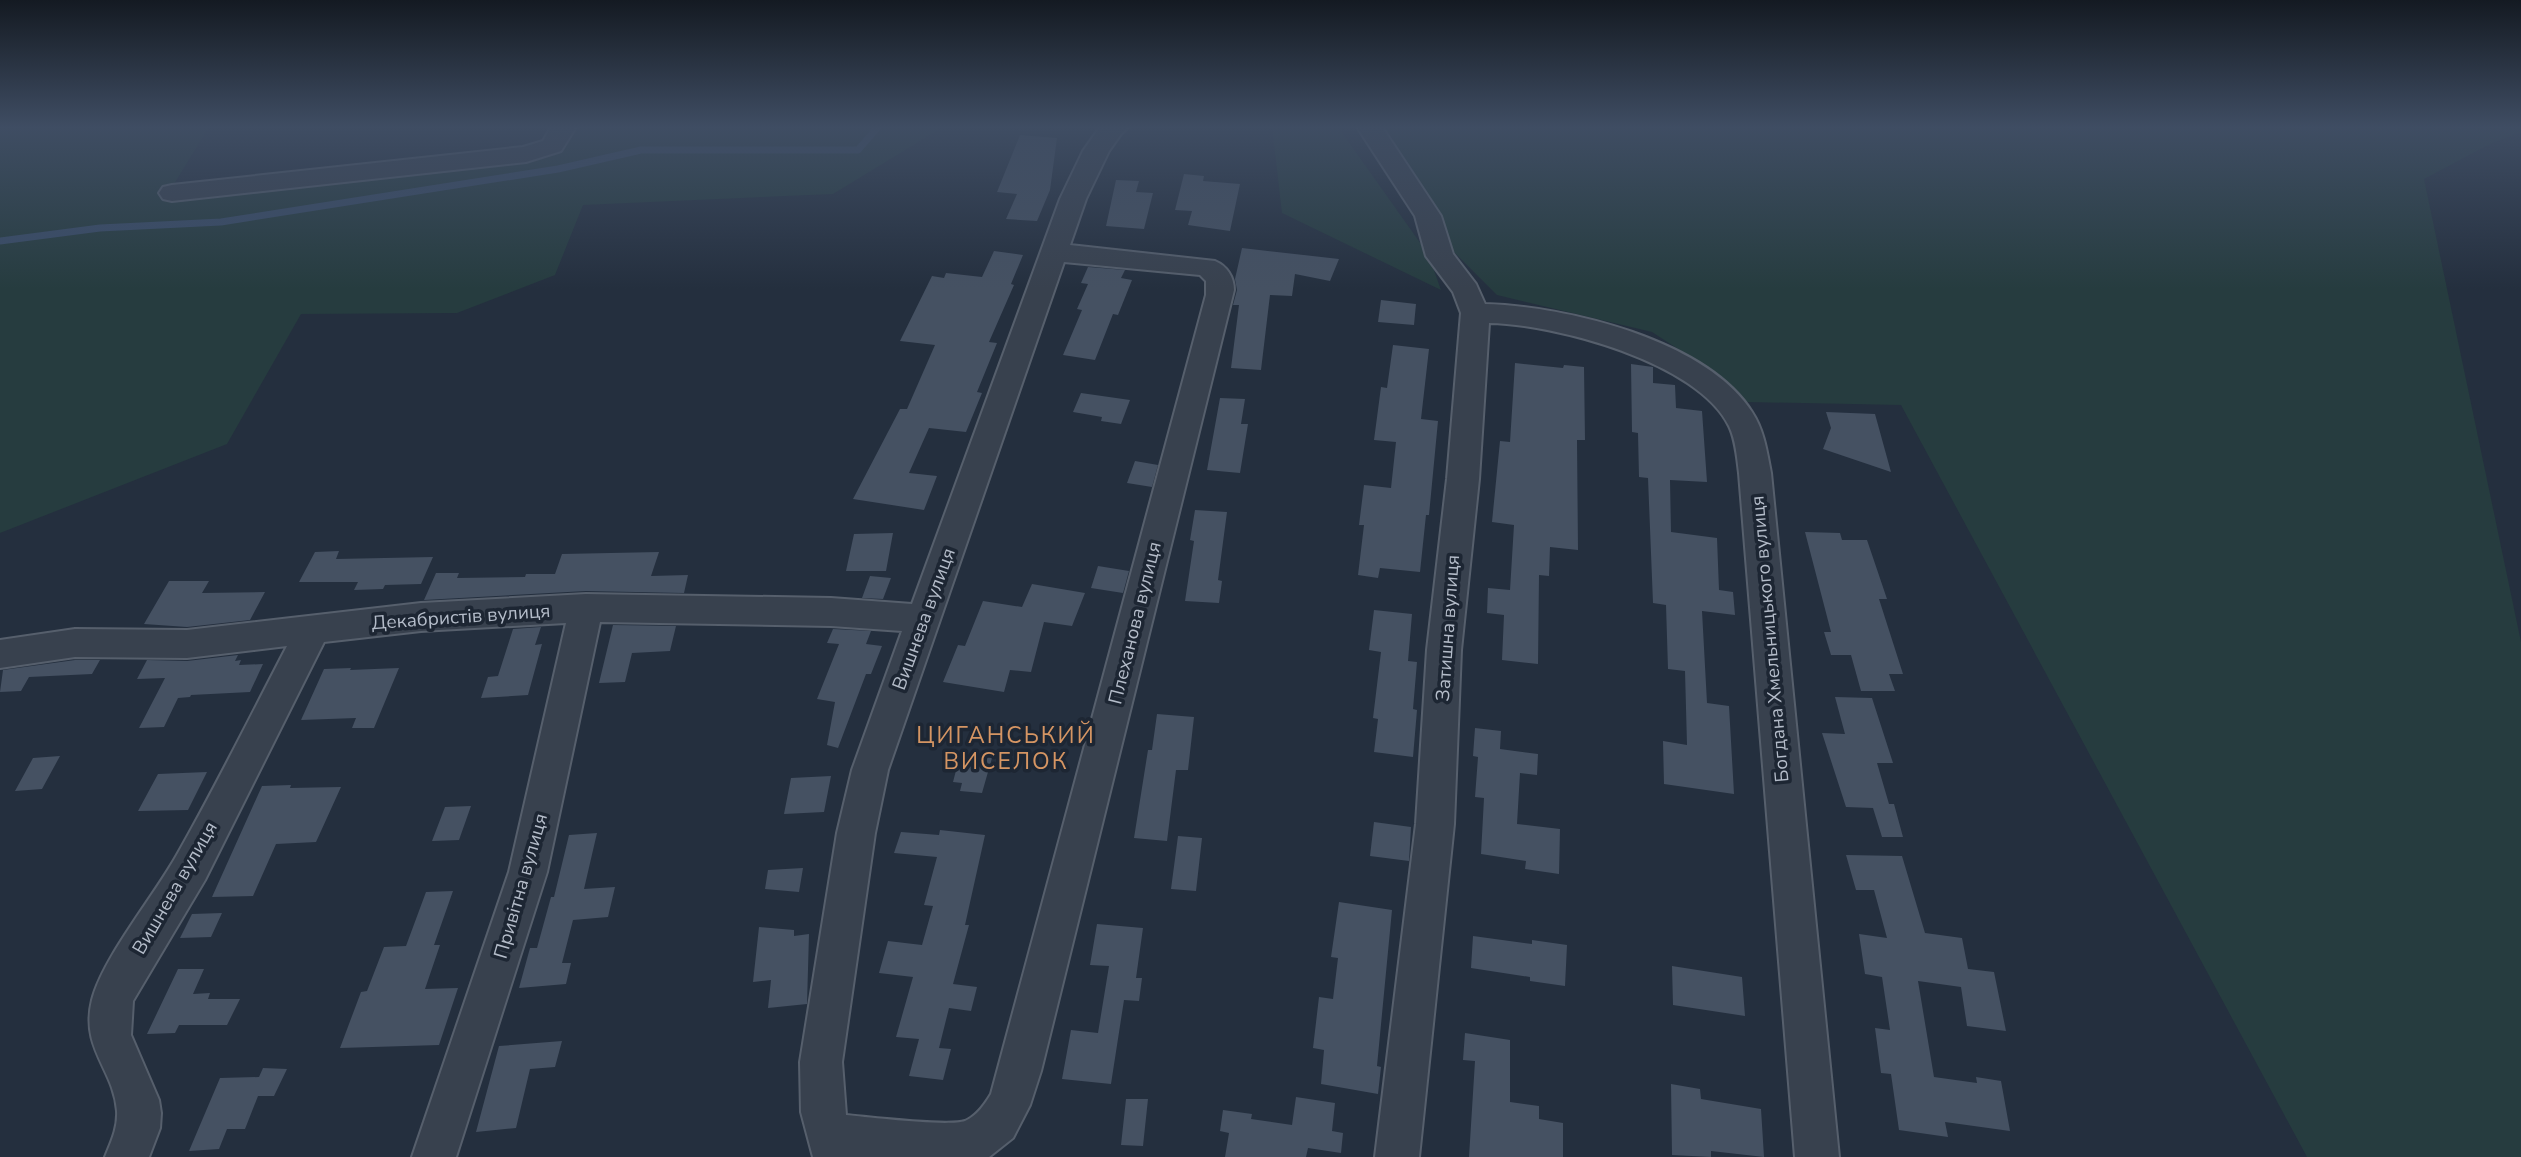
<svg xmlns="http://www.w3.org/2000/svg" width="2521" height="1157" viewBox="0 0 2521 1157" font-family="'Nunito Sans',sans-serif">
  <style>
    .green { fill: #263c3f }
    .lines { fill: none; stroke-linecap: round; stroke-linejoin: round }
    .stream { stroke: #394c67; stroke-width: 7 }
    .building { fill: #455162 }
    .minor-casing { stroke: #565f6c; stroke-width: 4 }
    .minor { fill: #38414e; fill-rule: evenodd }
    .labels { text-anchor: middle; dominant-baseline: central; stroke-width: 7; stroke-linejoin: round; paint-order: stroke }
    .street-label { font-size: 19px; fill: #b4bcc9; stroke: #1d2633 }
    .quarter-label { font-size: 23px; letter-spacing: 2px; fill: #d59563; stroke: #1d2633 }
  </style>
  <rect width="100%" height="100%" fill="#242f3e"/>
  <path class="green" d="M0 127H209L166 197 547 158 573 127H943L833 194 583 205 555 275 457 313 301 314 227 444 0 533Z
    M1272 127H1338L1428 254 1441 290 1282 213Z
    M1369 127H2521V132L2492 143 2424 179 2521 642V1157H2307L1901 405 1746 402 1718 375 1652 332 1497 295 1455 253Z"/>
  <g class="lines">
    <path class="stream" d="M0 241 100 228 221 222 558 169 641 150H858L878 127"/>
  </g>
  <path class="building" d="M1020 135 1057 138 1050 190 1037 221 1006 219 1017 194 997 192Z
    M1184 174 1204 176 1203 181 1240 184 1230 231 1188 225 1192 211 1175 210Z
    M1116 180 1139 181 1136 192 1153 193 1144 229 1106 226Z
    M1242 248 1339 259 1330 281 1295 274 1292 296 1270 295 1261 370 1231 368 1239 305H1233L1237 290 1235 279Z
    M994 251 1023 255 1011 284 1014 285 989 342 997 343 977 392 982 393 966 432 929 428 909 473 937 476 924 510 853 499 900 409H907L935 345 900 341 932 276 944 278 946 273 982 277Z
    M1088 267 1125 270 1121 278 1132 280 1118 315 1113 314 1095 360 1063 355 1082 310 1077 309 1088 284 1081 283Z
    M1381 300 1416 304 1414 325 1378 322Z
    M1393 345 1429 349 1421 419 1438 421 1429 515H1426L1420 572 1380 568 1378 578 1358 575 1364 525H1359L1364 485 1391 488 1396 442 1374 440 1381 387 1387 388Z
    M1515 363 1563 368 1564 365 1584 367 1585 440H1577L1578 550 1550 547 1549 576 1539 575 1538 664 1502 660 1504 615 1487 613 1488 588 1510 590 1514 525 1492 522 1500 441 1510 442Z
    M1631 364 1653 367V383L1675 385 1676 408 1702 411 1707 482 1670 480 1671 532 1717 538 1719 590 1733 592 1735 615 1702 611 1707 703 1729 706 1734 794 1664 784 1663 741 1687 745 1685 671 1668 669 1666 605 1653 603 1648 478 1639 477 1638 433 1632 432Z
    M1081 393 1130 400 1121 424 1101 421 1102 417 1073 412Z
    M1220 398 1245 399 1241 424H1248L1240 473 1207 470Z
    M1826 412 1875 414 1891 472 1823 449 1831 428Z
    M1135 461 1158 465 1152 487 1127 483Z
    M1195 510 1227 512 1218 580 1222 581 1219 603 1185 601 1194 541 1190 540Z
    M1805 532 1840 533 1842 540H1867L1887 599H1879L1903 674H1889L1895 691H1861L1851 655H1831L1824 632H1831Z
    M893 533 886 571H846L854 534Z
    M339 551 336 559 433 557 421 584 385 585 383 589 354 590 358 582H299L315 552Z
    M659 552 651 576 688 575 684 593 586 591 424 600 436 573H459L457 578 525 577 526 574H555L562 554Z
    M1098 566 1129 571 1123 593 1091 588Z
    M870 576 891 578 883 599 862 598Z
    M169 581H209L202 593 265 592 250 620 187 627 144 624Z
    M1032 584 1085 593 1072 626 1044 622 1031 672 1010 670 1004 692 943 682 958 645 965 646 983 601 1022 607Z
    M1374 610 1412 614 1408 661 1417 662 1413 709 1417 710 1413 757 1374 752 1378 719 1373 718 1381 652 1369 650Z
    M613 625 676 626 670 651 632 653 625 682 599 683Z
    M541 627 535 645 542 644 528 695 481 698 488 677 498 676 513 629Z
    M833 629 871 631 866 644 882 646 871 674H866L838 748 827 745 835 702 817 699 839 644 827 643Z
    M238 655 235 661 241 660 239 665 263 664 250 692 191 695 190 697 178 698 164 727 139 728 165 678 137 679 147 660 187 661Z
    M75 660H100L92 674 29 677 21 691 0 692 3 670Z
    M351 668 350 670 399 668 374 728H352L356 718 301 720 324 669Z
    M1835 697 1872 698 1893 763H1877L1889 804H1894L1903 837H1882L1873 808 1846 807 1822 733 1845 734Z
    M1157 714 1194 717 1188 770H1176L1167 841 1134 838 1148 750H1152Z
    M1475 728 1501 731 1500 749 1538 754 1537 775 1520 773 1517 824 1560 829 1559 874 1525 869 1526 861 1481 854 1484 798 1475 797 1478 757 1473 756Z
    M960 755 992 758 982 793 960 791 962 783 953 782Z
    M60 756 42 789 15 791 33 758Z
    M207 772 188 810 138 811 158 774Z
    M831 776 824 812 784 814 791 778Z
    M291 785 290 788 341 787 316 842 276 844 253 896 212 897 262 786Z
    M471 806 459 840 432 841 445 807Z
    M1374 822 1411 827 1409 861 1370 856Z
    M940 830 985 835 965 925H969L953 984 977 987 971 1011 949 1008 939 1048 951 1049 943 1080 909 1076 919 1039 896 1037 913 977 879 973 888 941 922 945 933 906 924 905 937 857 894 853 901 832 939 835Z
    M597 833 584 889 615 887 608 917 573 920 562 963H571L566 984 519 988 530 948H537L551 897H554L569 835Z
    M1178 836 1202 838 1196 891 1171 889Z
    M1846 855 1902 856 1925 933 1962 938 1968 969 1994 972 2006 1031 1967 1026 1961 987 1918 981 1934 1077 1977 1083 1976 1077 2001 1081 2010 1131 1945 1122 1948 1137 1899 1130 1891 1074 1881 1073 1875 1028 1890 1030 1882 977 1865 974 1859 934 1887 938 1874 890H1856Z
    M803 868 799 892 765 889 768 870Z
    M453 891 434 945H440L425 989 458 988 439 1045 340 1048 361 992 367 991 384 947 406 946 426 892Z
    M1339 902 1392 910 1377 1066 1381 1067 1378 1094 1321 1084 1324 1050 1313 1048 1319 997 1333 999 1338 958 1331 957Z
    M222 913 211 937 180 938 192 914Z
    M1097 924 1143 928 1136 978H1142L1139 1001 1124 1000 1111 1084 1062 1079 1071 1030 1098 1033 1109 966 1090 965Z
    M759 927 794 930V936L809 934 807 1004 768 1008 771 980 753 982Z
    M1473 936 1532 944V940L1567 945 1565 986 1530 981V977L1471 968Z
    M1672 966 1742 977 1745 1016 1673 1005Z
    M178 969H204L193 994 210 993 208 999H240L227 1025H179L175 1033 147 1034Z
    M1465 1033 1510 1040V1102L1539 1106V1119L1563 1123V1157H1469L1475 1061 1463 1060Z
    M562 1041 555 1067 530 1069 516 1128 476 1132 499 1046Z
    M263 1068 287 1069 274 1096H258L245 1129H227L219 1149 189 1151 220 1078 259 1077Z
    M1671 1084 1700 1089 1701 1099 1761 1109 1764 1157 1711 1151V1157L1672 1155Z
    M1296 1097 1335 1103 1332 1131 1343 1133 1341 1153 1308 1148 1306 1157H1225L1229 1133 1220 1131 1223 1110 1252 1114 1251 1119 1292 1125Z
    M1126 1099H1148L1143 1146 1121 1145Z"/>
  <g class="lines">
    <defs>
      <path id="minor" d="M551 127H576L561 151 526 162 172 201 163 199 159 193 163 187 172 185 523 147 543 141Z
        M1100 127H1129L1121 134 1109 151 1086 199 1070 245 1215 261C1227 266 1234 277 1234 290L1041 1071 1030 1105 1013 1138 989 1157H813L801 1112 800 1062 837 833 852 770 902 631 831 626 600 622 547 872 456 1157H412L509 872 566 623 421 631 324 642 205 880 133 1001 131 1035 159 1100 161 1113 160 1128 149 1157H105C111 1142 118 1128 117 1111 114 1069 80 1049 92 1000 103 957 155 895 178 853 216 786 251 715 287 646L187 658 75 657 0 668V640L75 629 187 630 421 603 586 594 831 598 912 604 1060 199 1083 151ZM1064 262 1200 275 1206 281V295L991 1094C985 1104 977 1116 965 1121 947 1127 869 1117 846 1115L842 1062 875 833 888 770Z
        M1357 127H1382L1441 216 1453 254 1476 284 1485 304C1566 306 1706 340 1752 412 1764 430 1767 452 1771 473L1839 1157H1795L1739 473C1737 458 1736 440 1729 426 1698 362 1554 324 1489 323L1479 479 1461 650 1454 824 1419 1157H1375L1416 824 1427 650 1447 479 1461 313 1453 292 1426 256 1415 216Z"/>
    </defs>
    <use href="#minor" class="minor-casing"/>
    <use href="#minor" class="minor"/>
  </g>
  <linearGradient id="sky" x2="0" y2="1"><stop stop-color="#141a22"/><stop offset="0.44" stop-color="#3f4d63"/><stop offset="1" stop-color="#3f4d63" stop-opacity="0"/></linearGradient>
  <rect width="2521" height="289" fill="url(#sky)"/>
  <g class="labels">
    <g class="street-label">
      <text transform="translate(461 617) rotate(-4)">Декабристів вулиця</text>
      <text transform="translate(924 619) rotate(-70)">Вишнева вулиця</text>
      <text transform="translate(1135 623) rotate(-76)">Плеханова вулиця</text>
      <text transform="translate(1448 628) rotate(-86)">Затишна вулиця</text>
      <text transform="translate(1770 639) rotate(-95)">Богдана Хмельницького вулиця</text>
      <text transform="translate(521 886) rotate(-74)">Привітна вулиця</text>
      <text transform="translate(175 888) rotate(-60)">Вишнева вулиця</text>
    </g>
    <g class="quarter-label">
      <text x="1006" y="735">ЦИГАНСЬКИЙ<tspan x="1006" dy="26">ВИСЕЛОК</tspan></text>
    </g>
  </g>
</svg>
